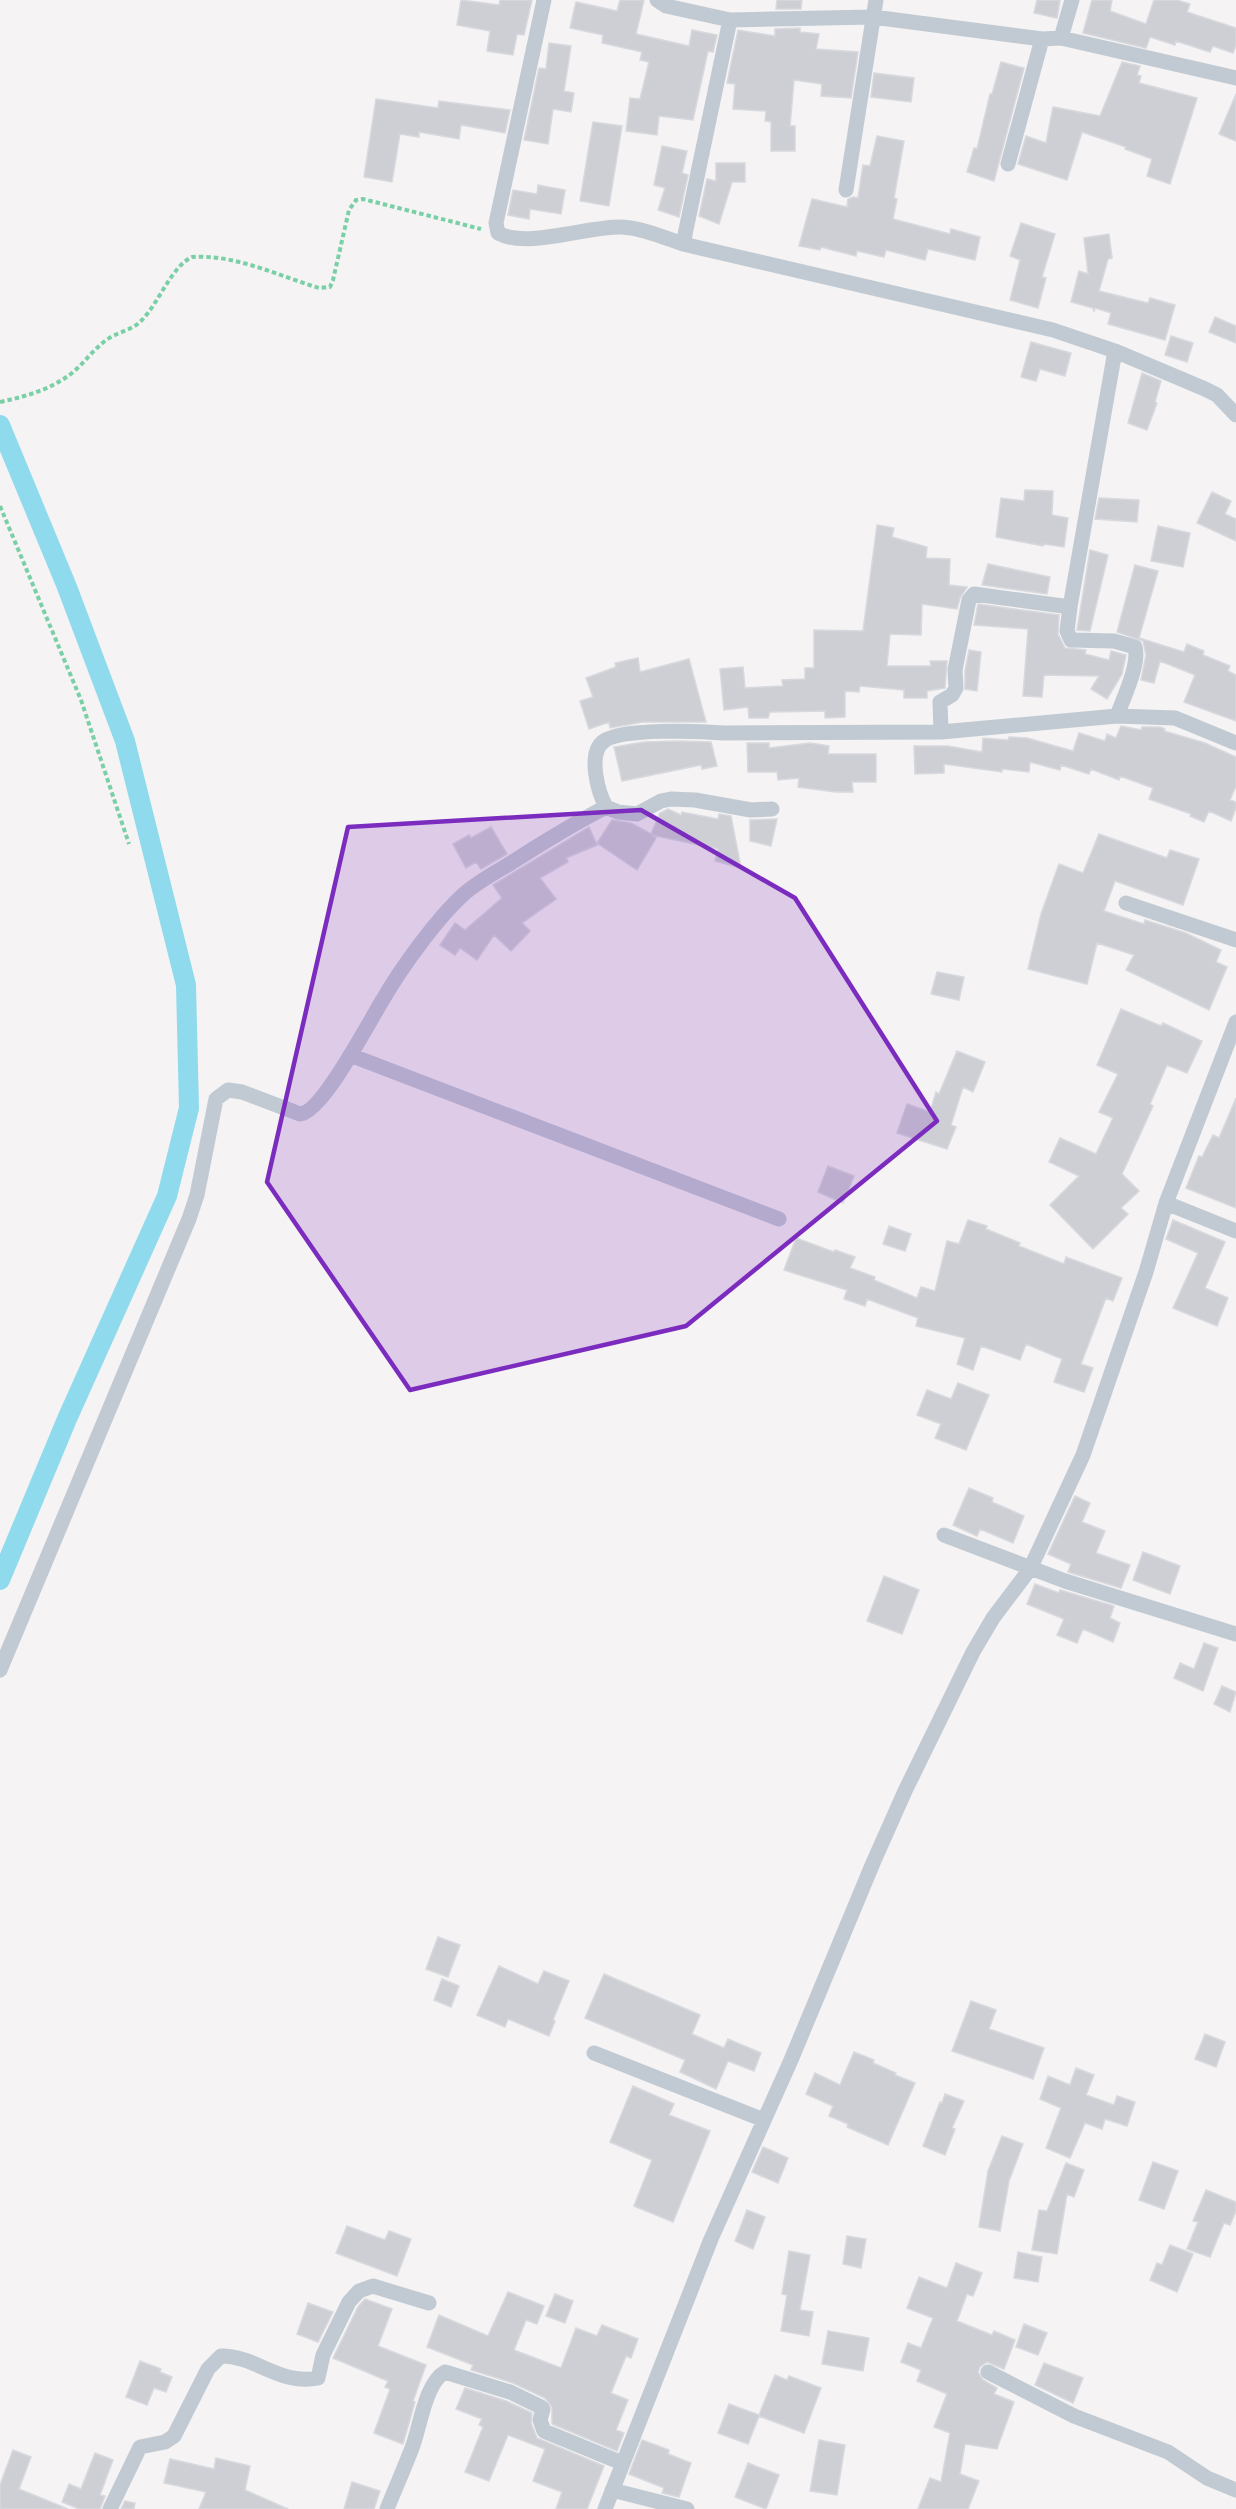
<svg xmlns="http://www.w3.org/2000/svg" width="1236" height="2509" viewBox="0 0 1236 2509" font-family="Inter,sans-serif">
  <style>
    .lines { fill: none; stroke-linecap: round; stroke-linejoin: round }
    .canal { stroke: #90daee; stroke-width: 20 }
    .building { fill: #cdcfd5; stroke: #d7d9de; stroke-width: 1.5 }
    .path { stroke: #7ad0a6; stroke-width: 4; stroke-dasharray: 4.5 3; stroke-linecap: butt }
    .street { stroke: #c1cad2; stroke-width: 15 }
    .marked { fill: #7b2cbf; fill-opacity: 0.2; stroke: #7b2cbf; stroke-width: 4.5; stroke-linejoin: round }
  </style>
  <rect width="100%" height="100%" fill="#f5f3f3"/>
  <g class="lines">
    <path class="canal" d="M0 425 67 587 125 741 186 985 189 1108 167 1196 67 1419 0 1580"/>
  </g>
  <path class="building" d="M461 0 499 5 500 0H532L524 35 517 34 513 55 487 51 490 31 457 25Z
    M620 0H644L636 34 689 46 692 30 717 35 713 52 708 51 693 120 659 116 657 135 626 131 630 98 640 99 649 62 640 60 642 52 602 43 603 35 570 28 576 2 617 11Z
    M777 0H802L801 9H776Z
    M1037 0H1060L1057 18 1034 13Z
    M1092 0H1112L1110 11 1146 24 1154 0H1177L1190 4 1187 12 1236 28V45L1233 53 1213 46 1210 52 1176 41 1175 45 1150 37 1146 48 1083 33Z
    M800 28V32L819 34 816 49 858 52 851 98 821 96 822 84 794 80 790 126H795V151H771V122L765 121 766 111 733 109 735 84 727 83 738 30 775 36V29Z
    M549 43 571 46 564 91 574 93 571 112 553 109 548 144 524 140 539 68 546 69Z
    M1001 62 1024 68 994 181 967 172 974 148 977 149 990 94H992Z
    M1122 62 1140 66 1137 75 1141 76 1139 83 1197 98 1170 184 1147 176 1152 159 1125 149 1126 147 1082 132 1067 180 1018 164 1026 136 1046 143 1053 107 1100 116Z
    M874 73 914 78 911 102 871 97Z
    M1236 94V141L1219 134Z
    M376 99 438 108 439 101 510 110 505 133 461 125 459 139 419 132V137L400 134 392 182 364 177Z
    M593 122 622 126 609 206 580 201Z
    M877 136 904 141 894 198 897 199 893 219 950 234 951 229 980 237 975 260 928 249 925 260 886 250 884 257 857 251 856 256 821 247 820 250 799 246 812 199 847 207 848 199 853 197 858 198 863 165 870 166Z
    M662 146 687 151 682 173 688 175 679 217 658 210 665 188 654 185Z
    M716 163H745V182H732L719 224 699 216 707 179 716 181Z
    M538 185 565 190 561 214 530 209 529 219 508 215 513 190 537 194Z
    M1021 223 1055 234 1042 277 1046 278 1038 308 1010 300 1020 260 1010 256Z
    M1109 234 1112 258 1108 259 1099 291 1148 303 1150 298 1175 305 1165 340 1108 324 1111 313 1095 308 1094 312 1093 308 1071 302 1079 271 1088 274 1084 238Z
    M1215 317 1236 326V343L1209 332Z
    M1171 336 1193 343 1187 362 1165 355Z
    M1031 342 1071 353 1065 376 1040 369 1036 381 1021 377Z
    M1142 373 1161 381 1155 402 1157 403 1147 430 1128 423Z
    M1025 490 1053 491 1052 515 1068 518 1064 547 1044 544 1043 546 996 537 1001 498 1024 501Z
    M1212 492 1231 501 1225 514 1236 519V541L1197 523Z
    M1099 498 1139 500 1137 522 1095 519Z
    M877 525 894 528 892 537 927 547 926 558 950 559 949 585 967 587 960 598 957 609 922 604 921 635 890 634 887 666H931L930 661H947L945 688 927 691V698H904V690L860 686 859 692 845 691V717L825 718V711L770 712 768 718H749L748 707 724 710 720 669 743 667 745 688 783 686 782 680 805 679V668H814V630L863 631Z
    M1158 526 1190 533 1183 567 1151 561Z
    M1090 550 1108 555 1090 631 1077 630Z
    M988 564 1050 577 1047 594 982 585Z
    M1135 565 1158 571 1139 638 1184 652 1187 644 1204 651 1203 655 1230 666 1228 671 1236 675V721L1184 702 1195 675 1160 661 1154 683 1141 680 1146 655 1143 641 1117 632Z
    M978 604 1059 615 1058 634 1065 648 1086 650 1085 654 1109 660 1111 651 1126 655 1122 674 1107 699 1091 689 1099 676 1044 675 1042 697 1023 696 1028 629 974 625Z
    M969 650 981 652 977 691 965 689V671Z
    M638 658 640 672 689 659 706 722H643L610 728 609 722 589 729 580 701 593 697 586 678 616 667 615 663Z
    M1121 726 1141 730 1142 727H1160L1165 729 1164 731 1205 743 1236 757V786L1230 800 1236 802V808L1231 821 1209 811 1204 822 1190 816 1191 814 1149 799 1153 788 1120 776 1119 780 1091 769 1089 774 1061 765 1060 770 1030 762 1029 772 1002 769V772L944 764V773L915 774 914 746H948L982 752 983 738 1008 740 1009 737 1027 738 1073 751 1079 733 1105 741 1107 734 1116 738Z
    M680 741 711 742 717 766 702 769 701 765 622 781 614 747 644 742Z
    M747 743H769V748L810 743 829 746 828 754H876V782H852L853 792H835L798 787 799 778 778 780 777 772H748Z
    M668 809 681 815 682 812 718 819 719 814 731 816 741 868 715 861 718 849 652 835 656 838 637 870 597 843 612 820 631 823 651 834 660 813Z
    M777 819 771 846 750 841V820Z
    M491 827 507 854 481 869 476 862 466 868 453 844 469 835 471 838Z
    M589 827 597 845 566 858 568 862 540 878 556 899 522 923 530 931 511 951 494 935 477 960 460 948 455 955 440 945 455 923 465 930 502 898 493 885Z
    M1099 834 1167 858 1170 850 1199 859 1183 905 1115 881 1104 911 1144 924 1145 920 1186 933 1221 950 1216 962 1227 967 1209 1010 1126 970 1134 955 1097 943 1087 984 1028 969 1041 914 1059 864 1083 873Z
    M937 972 964 977 959 1000 931 994Z
    M1121 1009 1161 1026 1163 1023 1202 1041 1187 1073 1167 1065 1150 1104 1153 1106 1122 1174 1139 1191 1121 1208 1128 1214 1093 1249 1050 1205 1079 1176 1049 1162 1060 1138 1096 1154 1113 1118 1099 1112 1118 1074 1097 1065Z
    M957 1051 985 1062 973 1092 963 1087 951 1125 956 1127 947 1149 897 1133 907 1104 930 1112 936 1092 939 1094Z
    M1236 1098V1208L1186 1188 1199 1156 1202 1157 1213 1135 1219 1138Z
    M828 1166 854 1176 843 1203 818 1192Z
    M968 1220 987 1226 986 1229 1020 1243 1019 1246 1064 1264 1066 1257 1122 1278 1113 1301 1106 1298 1081 1364 1093 1368 1084 1392 1054 1382 1062 1359 1026 1344 1020 1360 981 1346 973 1370 957 1364 965 1338 916 1326 918 1318 867 1299 865 1306 844 1299 847 1290 784 1270 796 1238 834 1252 835 1250 855 1257 850 1268 875 1277 874 1280 917 1298 921 1287 935 1291 947 1241 959 1244Z
    M1173 1220 1225 1242 1205 1288 1228 1298 1217 1326 1173 1308 1198 1253 1166 1239Z
    M889 1226 911 1234 905 1251 883 1244Z
    M958 1383 989 1395 966 1450 935 1438 941 1424 917 1415 927 1390 951 1399Z
    M969 1488 993 1498 992 1502 1024 1516 1013 1543 980 1529 977 1536 953 1525Z
    M1075 1496 1090 1503 1082 1522 1105 1531 1096 1553 1130 1565 1121 1588 1068 1572 1071 1564 1048 1554Z
    M1143 1552 1180 1566 1170 1594 1133 1580Z
    M884 1576 919 1590 902 1634 867 1621Z
    M1035 1584 1059 1593 1060 1590 1114 1606 1110 1618 1120 1623 1113 1642 1083 1629 1077 1643 1057 1635 1064 1619 1027 1604Z
    M1204 1643 1218 1648 1203 1691 1174 1678 1180 1663 1194 1669Z
    M1222 1686 1236 1692 1230 1712 1214 1704Z
    M438 1937 460 1945 448 1977 426 1969Z
    M499 1966 538 1984 544 1971 569 1981 553 2020 555 2021 549 2036 508 2019 505 2027 477 2015Z
    M604 1974 700 2015 692 2034 724 2048 728 2039 761 2053 754 2071 728 2061 716 2089 680 2072 685 2060 585 2018Z
    M442 1979 459 1986 451 2007 434 2000Z
    M971 2001 996 2010 989 2029 1044 2048 1033 2079 952 2051Z
    M1205 2034 1225 2042 1216 2067 1195 2059Z
    M854 2052 874 2060 873 2063 896 2073 895 2075 915 2083 888 2145 847 2127 848 2124 829 2116 833 2106 806 2094 815 2073 840 2085Z
    M1076 2068 1094 2075 1086 2095 1114 2105 1117 2096 1135 2102 1127 2126 1105 2119 1102 2129 1085 2123 1070 2158 1046 2148 1061 2108 1040 2099 1048 2076 1070 2085Z
    M633 2086 674 2104 669 2115 710 2131 673 2222 634 2206 652 2160 610 2142Z
    M945 2094 964 2101 952 2128 955 2129 945 2155 923 2146 940 2102 942 2103Z
    M1002 2136 1023 2144 1009 2181 1000 2231 979 2227 988 2171Z
    M763 2147 788 2158 778 2183 752 2172Z
    M1153 2162 1178 2171 1164 2209 1139 2200Z
    M1066 2163 1084 2170 1074 2197 1067 2194 1057 2254 1032 2250 1039 2210 1047 2211Z
    M1206 2190 1236 2202V2211L1230 2225 1224 2223 1210 2257 1187 2249 1198 2222 1193 2221Z
    M747 2210 765 2217 753 2249 735 2241Z
    M347 2226 385 2240 389 2231 411 2239 397 2276 336 2253Z
    M847 2236 866 2239 861 2268 843 2264Z
    M1170 2245 1193 2254 1177 2292 1150 2280 1157 2263 1162 2265Z
    M789 2251 810 2255 800 2310 813 2312 809 2336 781 2331 787 2295 782 2294Z
    M1018 2252 1042 2257 1038 2282 1014 2278Z
    M956 2263 982 2273 973 2296 967 2294 957 2321 992 2335 994 2331 1015 2340 1004 2369 987 2362 980 2367 978 2372 983 2380 997 2388 994 2394 1014 2402 997 2449 965 2444 960 2474 979 2481 968 2509H918L930 2478 941 2482 950 2433 934 2427 947 2394 917 2381 921 2370 901 2362 908 2343 921 2348 933 2318 907 2308 919 2277 947 2288Z
    M508 2292 544 2306 537 2324 526 2320 514 2350 561 2368 576 2328 597 2336 602 2325 638 2339 631 2358 626 2356 611 2393 628 2400 616 2430 624 2433 617 2451 552 2424V2407L545 2398 513 2383 471 2370 473 2365 427 2347 439 2315 488 2336Z
    M555 2294 573 2301 565 2323 546 2316Z
    M365 2299 392 2309 378 2346 426 2365 413 2401 415 2402 403 2444 374 2433 390 2389 385 2387 388 2381 333 2358 358 2307Z
    M308 2303 333 2312 318 2342 297 2334Z
    M1024 2324 1047 2333 1038 2355 1016 2347Z
    M828 2331 869 2338 863 2371 822 2364Z
    M140 2361 161 2369 160 2372 172 2377 166 2392 154 2388 147 2405 126 2397Z
    M1044 2363 1083 2378 1073 2403 1035 2385Z
    M775 2375 787 2380 789 2376 821 2388 804 2433 759 2416 748 2444 718 2433 729 2404 759 2415Z
    M465 2388 506 2401 532 2413 531 2423 537 2438 604 2466 587 2509H556L562 2492 533 2481 545 2449 508 2435 489 2481 465 2472 483 2427 479 2425 482 2419 456 2409Z
    M642 2440 669 2450 668 2454 691 2463 679 2497 662 2493 664 2488 629 2474Z
    M819 2440 845 2445 837 2495 810 2491Z
    M13 2450 31 2457 19 2489 68 2509H0V2485Z
    M95 2453 113 2460 100 2495 105 2496 100 2509H79L62 2502 69 2484 81 2489Z
    M216 2458 250 2466 245 2490 288 2509H199L206 2492 164 2483 170 2459 214 2469Z
    M748 2463 779 2475 766 2509 735 2497Z
    M352 2482 380 2491 374 2509H344Z
    M125 2501 135 2503 134 2509H121Z"/>
  <g class="lines">
    <path class="path" d="M0 402C27 396 50 390 72 373 84 363 93 350 105 341 116 332 131 331 141 321 159 303 171 267 192 257 235 254 279 276 319 288L330 287 333 280 349 210 356 200 363 199 481 229
      M0 506 81 700 129 844"/>
    <path class="street" d="M544 0 496 223 498 233C526 249 588 226 621 227 642 228 663 237 683 244L1053 330 1115 351 1205 389 1217 395 1236 415
      M657 0 666 6 730 20 873 17 1042 39 1061 38 1236 78
      M1061 38 1072 0
      M1008 164 1042 39
      M846 190 876 0
      M683 244 730 20
      M1070 607 1115 351
      M941 732 940 702 952 695 956 688 955 670 969 600 974 594 1070 607 1067 631 1071 640 1114 641 1135 647C1140 664 1123 699 1117 716
      M606 807 618 812 637 814 661 801 671 799 695 800 751 810 772 809
      M1126 903 1236 940
      M350 1055 779 1219
      M1166 1203 1236 1231
      M944 1535 1065 1581 1236 1634
      M0 1670 189 1219 197 1195 216 1099 228 1090 242 1092 300 1114C322 1113 369 1022 382 1001 401 968 437 918 465 893 479 881 496 872 511 863 542 843 573 824 606 807 598 792 587 753 604 741 622 728 700 731 724 733L941 732 1117 716 1175 718 1236 743
      M594 2053 764 2120
      M988 2372 1074 2416 1168 2452 1207 2478 1236 2490
      M612 2490 687 2509
      M110 2509 140 2447 165 2442 174 2436 208 2369 221 2356C257 2356 280 2386 318 2378L323 2355 349 2302 359 2291 373 2286 429 2303
      M387 2509C395 2489 404 2469 412 2448 420 2428 425 2383 445 2372L510 2392 541 2407 543 2409 540 2420 544 2431 622 2463
      M605 2509 711 2239 791 2060 873 1863 905 1791 973 1652 993 1618 1030 1569 1083 1455 1146 1272 1166 1203 1236 1022"/>
  </g>
  <path class="marked" d="M641 810 795 898 937 1121 686 1326 410 1390 267 1182 348 827Z"/>
</svg>
